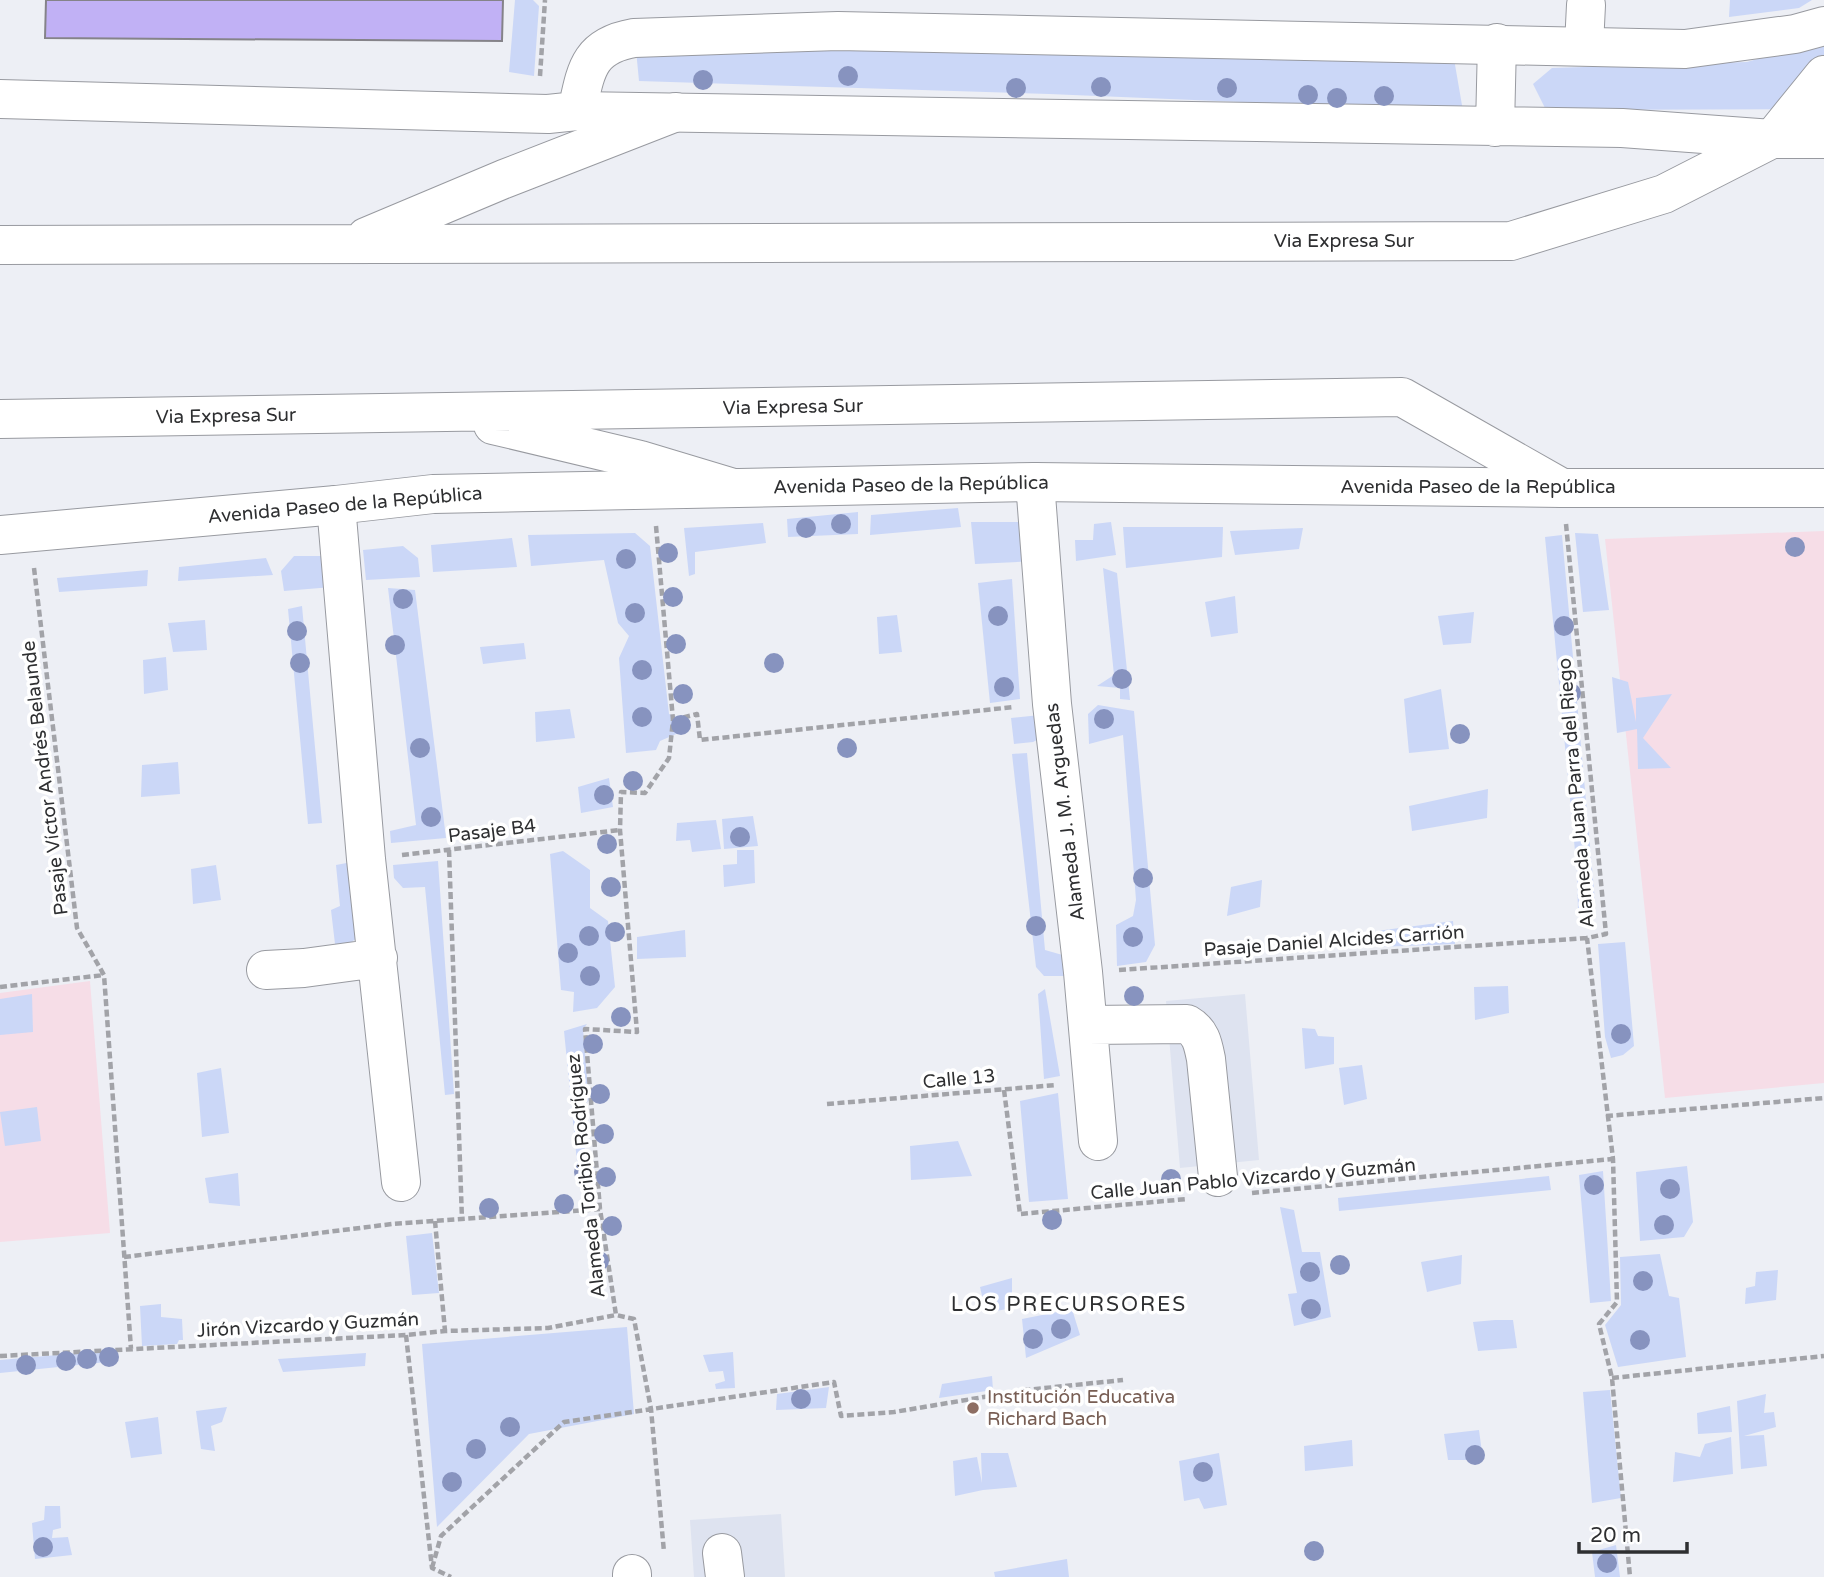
<svg xmlns="http://www.w3.org/2000/svg" width="1824" height="1577" viewBox="0 0 1824 1577" font-family="'Varela Round',sans-serif">
  <style>
    .built { fill: #dee3f0 }
    .education { fill: #f6dde7 }
    .green { fill: #cbd7f7 }
    .building { fill: #c1b1f5; stroke: #858389; stroke-width: 2 }
    .lines { fill: none; stroke-linecap: round; stroke-linejoin: round }
    .minor-casing { stroke: #989aa0; stroke-width: 40 }
    .major-casing { stroke: #989aa0; stroke-width: 40 }
    .highway-casing { stroke: #989aa0; stroke-width: 40 }
    .path { stroke: #a2a3a8; stroke-width: 4.5; stroke-dasharray: 7 3.5; stroke-linecap: butt }
    .minor { stroke: #fff; stroke-width: 38 }
    .major { stroke: #fff; stroke-width: 38 }
    .highway { stroke: #fff; stroke-width: 38 }
    .tree { fill: #8793bf }
    .education-dot { fill: #8d6e63; stroke: #fff; stroke-width: 2.5 }
    .labels { text-anchor: middle; dominant-baseline: central; stroke-width: 7; stroke-linejoin: round; paint-order: stroke }
    .street-label { font-size: 19px; fill: #2e2f31; stroke: #fff }
    .education-label { font-size: 19px; fill: #785e54; stroke: #fff; text-anchor: start }
    .neighbourhood-label { font-size: 21px; letter-spacing: 2px; fill: #2e2f31; stroke: #fff }
  </style>
  <rect width="100%" height="100%" fill="#edeff5"/>
  <path class="built" d="M1245 994 1259 1160 1180 1168 1166 1001Z
    M781 1514 785 1577H694L690 1520Z"/>
  <path class="education" d="M1824 531V1083L1665 1098 1605 539Z
    M90 981 110 1233 0 1242V993Z"/>
  <path class="green" d="M515 0H533L539 6 534 76 509 72Z
    M1730 0H1812L1799 8 1729 17Z
    M1824 40V109L1546 110 1533 84 1552 68 1747 62Z
    M1000 49 1453 53 1463 111 1049 94 639 81 636 50Z
    M958 508 961 527 870 535 871 515Z
    M858 512V534L788 537 787 519Z
    M971 522H1032L1036 561 975 564Z
    M1111 522 1116 555 1076 561 1075 540H1093L1094 524Z
    M763 523 766 543 695 552V574L689 576 684 528Z
    M1123 527H1223L1222 557 1126 568Z
    M1303 528 1299 549 1235 555 1230 531Z
    M635 533 650 546 669 714 690 720V728L660 741 656 750 626 753 619 658 629 636 618 623 604 560 531 566 528 535Z
    M1575 533 1598 534 1609 610 1583 612Z
    M1562 535 1595 901 1590 909 1578 911 1577 872 1545 537Z
    M512 538 517 567 433 572 431 545Z
    M403 546 418 558 420 577 366 580 363 550Z
    M294 556H330L332 587 284 591 281 571Z
    M266 558 273 575 178 581 179 567Z
    M1103 568 1117 573 1130 700 1120 699V688L1097 686 1114 675Z
    M148 570 147 586 59 592 57 578Z
    M1012 579 1020 699 990 703 978 583Z
    M388 588 415 590 446 838 391 843 390 831 416 825Z
    M1235 596 1238 633 1211 637 1205 602Z
    M302 606 322 823 308 824 288 609Z
    M1474 612 1471 643 1443 645 1438 616Z
    M897 615 902 652 879 654 877 617Z
    M205 620 207 650 173 652 168 623Z
    M524 643 526 659 483 664 480 647Z
    M166 657 168 690 144 694 143 660Z
    M1612 677 1628 682 1636 722V698L1672 694 1643 738 1671 768 1638 769 1637 729 1617 733Z
    M1441 689 1449 749 1409 753 1404 699Z
    M1098 705 1134 711 1155 945 1146 962 1117 966 1116 925 1133 916 1136 900 1123 735 1089 744 1088 714Z
    M570 709 575 738 536 742 535 712Z
    M1050 714V733L1033 742 1014 744 1011 718Z
    M1027 753 1045 950 1066 956 1081 976H1044L1036 967 1012 754Z
    M178 762 180 794 141 797 142 765Z
    M609 778 613 807 581 813 578 787Z
    M1488 789 1487 818 1412 831 1409 806Z
    M753 816 758 846 724 849 722 819Z
    M716 820 721 849 692 852 690 840 676 841 677 823Z
    M737 850H754L755 883 724 887 723 865 737 864Z
    M563 851 590 870V908L608 921 615 987 597 1008 573 1012 574 992 561 990 550 854Z
    M357 861 360 936 350 943 335 944 331 910 340 906 336 865Z
    M438 861 454 1094 445 1095 425 887 403 888 394 878 393 865Z
    M216 865 221 900 193 904 191 869Z
    M1262 880 1260 907 1227 916 1231 887Z
    M1453 921 1455 944 1378 947 1369 932Z
    M685 930 686 957 637 959V937Z
    M1625 942 1634 1046 1623 1055 1611 1058 1605 1037 1598 944Z
    M1508 986 1509 1013 1475 1020 1474 987Z
    M1045 989 1060 1076 1044 1079 1038 994Z
    M32 994 33 1032 0 1035V999Z
    M587 1024 583 1029 589 1100 582 1108 586 1160 594 1165 595 1184 579 1182 564 1031Z
    M1302 1028 1315 1029 1318 1036 1334 1037V1064L1305 1069Z
    M1362 1065 1367 1099 1344 1105 1339 1068Z
    M221 1068 229 1133 202 1137 197 1073Z
    M1058 1093 1068 1199 1029 1202 1020 1101Z
    M37 1107 41 1141 5 1146 0 1112Z
    M958 1141 972 1176 911 1180 910 1146Z
    M1687 1166 1693 1222 1684 1237 1640 1241 1636 1172Z
    M1603 1171 1611 1301 1590 1303 1579 1175Z
    M238 1173 240 1206 209 1203 205 1178Z
    M1549 1176 1551 1190 1339 1211 1338 1198Z
    M1280 1207 1294 1210 1302 1252H1320L1331 1317 1294 1326 1288 1294 1297 1293Z
    M432 1233 439 1293 412 1295 406 1236Z
    M1660 1254 1669 1296 1679 1298 1686 1357 1618 1367 1605 1325 1621 1305 1620 1257Z
    M1462 1255 1461 1284 1427 1292 1421 1262Z
    M1778 1270 1776 1300 1745 1304 1746 1288 1755 1286 1756 1272Z
    M1012 1278V1308L986 1313 980 1287Z
    M161 1304V1317L182 1319 183 1340H179L177 1344 142 1346 140 1306Z
    M1072 1309 1080 1335 1026 1358 1022 1319Z
    M1495 1320H1513L1517 1348 1478 1351 1473 1322Z
    M627 1327 634 1414 529 1434 437 1527 422 1344Z
    M115 1350 117 1361 0 1373V1360Z
    M733 1352 735 1388 716 1389 715 1384 725 1381 723 1371 709 1372 703 1355Z
    M366 1353 365 1366 283 1372 278 1359Z
    M992 1376 993 1390 939 1398 942 1384Z
    M829 1387 826 1408 776 1410 777 1394Z
    M1610 1390 1621 1498 1592 1503 1583 1392Z
    M1766 1394 1764 1413 1774 1412 1776 1427 1744 1436 1764 1435 1767 1466 1741 1469 1737 1401Z
    M1730 1406 1732 1432 1698 1434 1697 1413Z
    M227 1407 222 1422 211 1426 215 1451 201 1449 196 1411Z
    M158 1417 162 1454 131 1458 125 1422Z
    M1479 1430 1483 1460H1448L1444 1434Z
    M1731 1437 1733 1474 1673 1482 1675 1452 1700 1457 1705 1444Z
    M1352 1440 1353 1466 1305 1471 1304 1446Z
    M981 1453H1008L1017 1487 983 1490 955 1496 953 1461 977 1457 982 1483Z
    M1219 1453 1227 1505 1204 1509 1199 1498 1184 1501 1179 1461Z
    M45 1506H60L61 1528 53 1530 52 1538 68 1537 72 1555 35 1559 32 1523 44 1520Z
    M1616 1545 1620 1577H1595L1592 1552Z
    M1067 1559 1069 1577H995L994 1572Z"/>
  <path class="building" d="M46 0H503L502 41 45 38Z"/>
  <g class="lines">
    <defs>
      <path id="minor" d="M1584 45 1586 5
        M577 111 1622 128 1772 139H1824
        M1495 127 1497 43
        M1035 482 1052 704 1083 972 1098 1141
        M336 505 366 859 401 1182
        M266 970 304 968 378 958
        M1088 1025 1187 1024C1201 1032 1203 1044 1206 1059L1218 1177
        M722 1553 725 1577
        M632 1574V1577"/>
      <path id="major" d="M0 99 548 114 577 111C586 70 588 46 634 38L838 31 1685 49 1795 34 1824 26
        M1777 133 1824 75
        M0 535 336 505 433 494 1035 482 1562 488"/>
      <path id="highway" d="M366 237 504 179 676 112
        M0 245 1511 241 1664 194 1772 139 1824 106
        M0 419 1402 397 1562 488H1824
        M493 425 640 460 733 488"/>
    </defs>
    <use href="#minor" class="minor-casing"/>
    <use href="#major" class="major-casing"/>
    <use href="#highway" class="highway-casing"/>
    <path class="path" d="M540 76 545 0
      M1566 524 1606 934 1587 938 1613 1159 1617 1302 1599 1324 1612 1378 1630 1577
      M656 526 673 720 669 758 645 793 621 792 620 830 637 1032 585 1029 600 1209 616 1315 634 1319 651 1409 664 1552
      M34 568 77 928 104 975 131 1349
      M673 720 697 714 700 740 1014 707
      M449 850 462 1220
      M402 855 620 830
      M1119 970 1587 938
      M0 987 104 975
      M1004 1090 1020 1214 1187 1199
      M827 1104 1056 1085
      M1606 1116 1824 1098
      M1252 1193 1613 1159
      M435 1221 445 1331
      M124 1257 392 1224 600 1209
      M406 1335 432 1568 451 1577
      M0 1356 406 1335 445 1331 548 1328 616 1315
      M1612 1378 1824 1356
      M432 1568 441 1536 564 1422 834 1382 841 1416 894 1412 1026 1390 1123 1380"/>
    <use href="#minor" class="minor"/>
    <use href="#major" class="major"/>
    <use href="#highway" class="highway"/>
  </g>
  <g class="tree">
    <circle cx="848" cy="76" r="10"/>
    <circle cx="703" cy="80" r="10"/>
    <circle cx="1101" cy="87" r="10"/>
    <circle cx="1016" cy="88" r="10"/>
    <circle cx="1227" cy="88" r="10"/>
    <circle cx="1308" cy="95" r="10"/>
    <circle cx="1384" cy="96" r="10"/>
    <circle cx="1337" cy="98" r="10"/>
    <circle cx="841" cy="524" r="10"/>
    <circle cx="806" cy="528" r="10"/>
    <circle cx="1795" cy="547" r="10"/>
    <circle cx="668" cy="553" r="10"/>
    <circle cx="626" cy="559" r="10"/>
    <circle cx="673" cy="597" r="10"/>
    <circle cx="403" cy="599" r="10"/>
    <circle cx="635" cy="613" r="10"/>
    <circle cx="998" cy="616" r="10"/>
    <circle cx="1564" cy="626" r="10"/>
    <circle cx="297" cy="631" r="10"/>
    <circle cx="676" cy="644" r="10"/>
    <circle cx="395" cy="645" r="10"/>
    <circle cx="300" cy="663" r="10"/>
    <circle cx="774" cy="663" r="10"/>
    <circle cx="642" cy="670" r="10"/>
    <circle cx="1122" cy="679" r="10"/>
    <circle cx="1004" cy="687" r="10"/>
    <circle cx="1571" cy="693" r="10"/>
    <circle cx="683" cy="694" r="10"/>
    <circle cx="642" cy="717" r="10"/>
    <circle cx="1104" cy="719" r="10"/>
    <circle cx="681" cy="725" r="10"/>
    <circle cx="1460" cy="734" r="10"/>
    <circle cx="420" cy="748" r="10"/>
    <circle cx="847" cy="748" r="10"/>
    <circle cx="633" cy="781" r="10"/>
    <circle cx="604" cy="795" r="10"/>
    <circle cx="431" cy="817" r="10"/>
    <circle cx="740" cy="837" r="10"/>
    <circle cx="607" cy="844" r="10"/>
    <circle cx="1143" cy="878" r="10"/>
    <circle cx="611" cy="887" r="10"/>
    <circle cx="1036" cy="926" r="10"/>
    <circle cx="615" cy="932" r="10"/>
    <circle cx="589" cy="936" r="10"/>
    <circle cx="1133" cy="937" r="10"/>
    <circle cx="568" cy="953" r="10"/>
    <circle cx="590" cy="976" r="10"/>
    <circle cx="1134" cy="996" r="10"/>
    <circle cx="621" cy="1017" r="10"/>
    <circle cx="1621" cy="1034" r="10"/>
    <circle cx="593" cy="1044" r="10"/>
    <circle cx="600" cy="1094" r="10"/>
    <circle cx="604" cy="1134" r="10"/>
    <circle cx="584" cy="1172" r="10"/>
    <circle cx="606" cy="1177" r="10"/>
    <circle cx="1171" cy="1179" r="10"/>
    <circle cx="1594" cy="1185" r="10"/>
    <circle cx="1670" cy="1189" r="10"/>
    <circle cx="564" cy="1204" r="10"/>
    <circle cx="489" cy="1208" r="10"/>
    <circle cx="1052" cy="1220" r="10"/>
    <circle cx="1664" cy="1225" r="10"/>
    <circle cx="612" cy="1226" r="10"/>
    <circle cx="599" cy="1261" r="10"/>
    <circle cx="1340" cy="1265" r="10"/>
    <circle cx="1310" cy="1272" r="10"/>
    <circle cx="1643" cy="1281" r="10"/>
    <circle cx="1311" cy="1309" r="10"/>
    <circle cx="1061" cy="1329" r="10"/>
    <circle cx="1033" cy="1339" r="10"/>
    <circle cx="1640" cy="1340" r="10"/>
    <circle cx="109" cy="1357" r="10"/>
    <circle cx="87" cy="1359" r="10"/>
    <circle cx="66" cy="1361" r="10"/>
    <circle cx="26" cy="1365" r="10"/>
    <circle cx="801" cy="1399" r="10"/>
    <circle cx="510" cy="1427" r="10"/>
    <circle cx="476" cy="1449" r="10"/>
    <circle cx="1475" cy="1455" r="10"/>
    <circle cx="1203" cy="1472" r="10"/>
    <circle cx="452" cy="1482" r="10"/>
    <circle cx="43" cy="1547" r="10"/>
    <circle cx="1314" cy="1551" r="10"/>
    <circle cx="1607" cy="1563" r="10"/>
  </g>
  <circle class="education-dot" cx="973" cy="1408" r="7"/>
  <g class="labels">
    <g class="street-label">
      <text x="1344" y="241">Via Expresa Sur</text>
      <text transform="translate(793 407) rotate(-1)">Via Expresa Sur</text>
      <text transform="translate(226 416) rotate(-1)">Via Expresa Sur</text>
      <text transform="translate(911 485) rotate(-1)">Avenida Paseo de la República</text>
      <text x="1478" y="487">Avenida Paseo de la República</text>
      <text transform="translate(345 505) rotate(-5)">Avenida Paseo de la República</text>
      <text transform="translate(45 778) rotate(-97)">Pasaje Víctor Andrés Belaunde</text>
      <text transform="translate(1576 793) rotate(-95)">Alameda Juan Parra del Riego</text>
      <text transform="translate(1065 812) rotate(-97)">Alameda J. M. Arguedas</text>
      <text transform="translate(492 831) rotate(-7)">Pasaje B4</text>
      <text transform="translate(1334 941) rotate(-4)">Pasaje Daniel Alcides Carrión</text>
      <text transform="translate(959 1079) rotate(-5)">Calle 13</text>
      <text transform="translate(586 1176) rotate(-96)">Alameda Toribio Rodríguez</text>
      <text transform="translate(1253 1179) rotate(-5)">Calle Juan Pablo Vizcardo y Guzmán</text>
      <text transform="translate(308 1325) rotate(-3)">Jirón Vizcardo y Guzmán</text>
    </g>
    <g class="education-label">
      <text x="987" y="1397">Institución Educativa<tspan x="987" dy="22">Richard Bach</tspan></text>
    </g>
    <g class="neighbourhood-label">
      <text x="1069" y="1304">LOS PRECURSORES</text>
    </g>
  </g>
  <path d="M1579 1542v10h108v-10" fill="none" stroke="#2e2f31" stroke-width="3.5"/>
  <text x="1590" y="1542" font-size="21" fill="#2e2f31" stroke="#ffffff" stroke-width="5" paint-order="stroke">20 m</text>
</svg>
